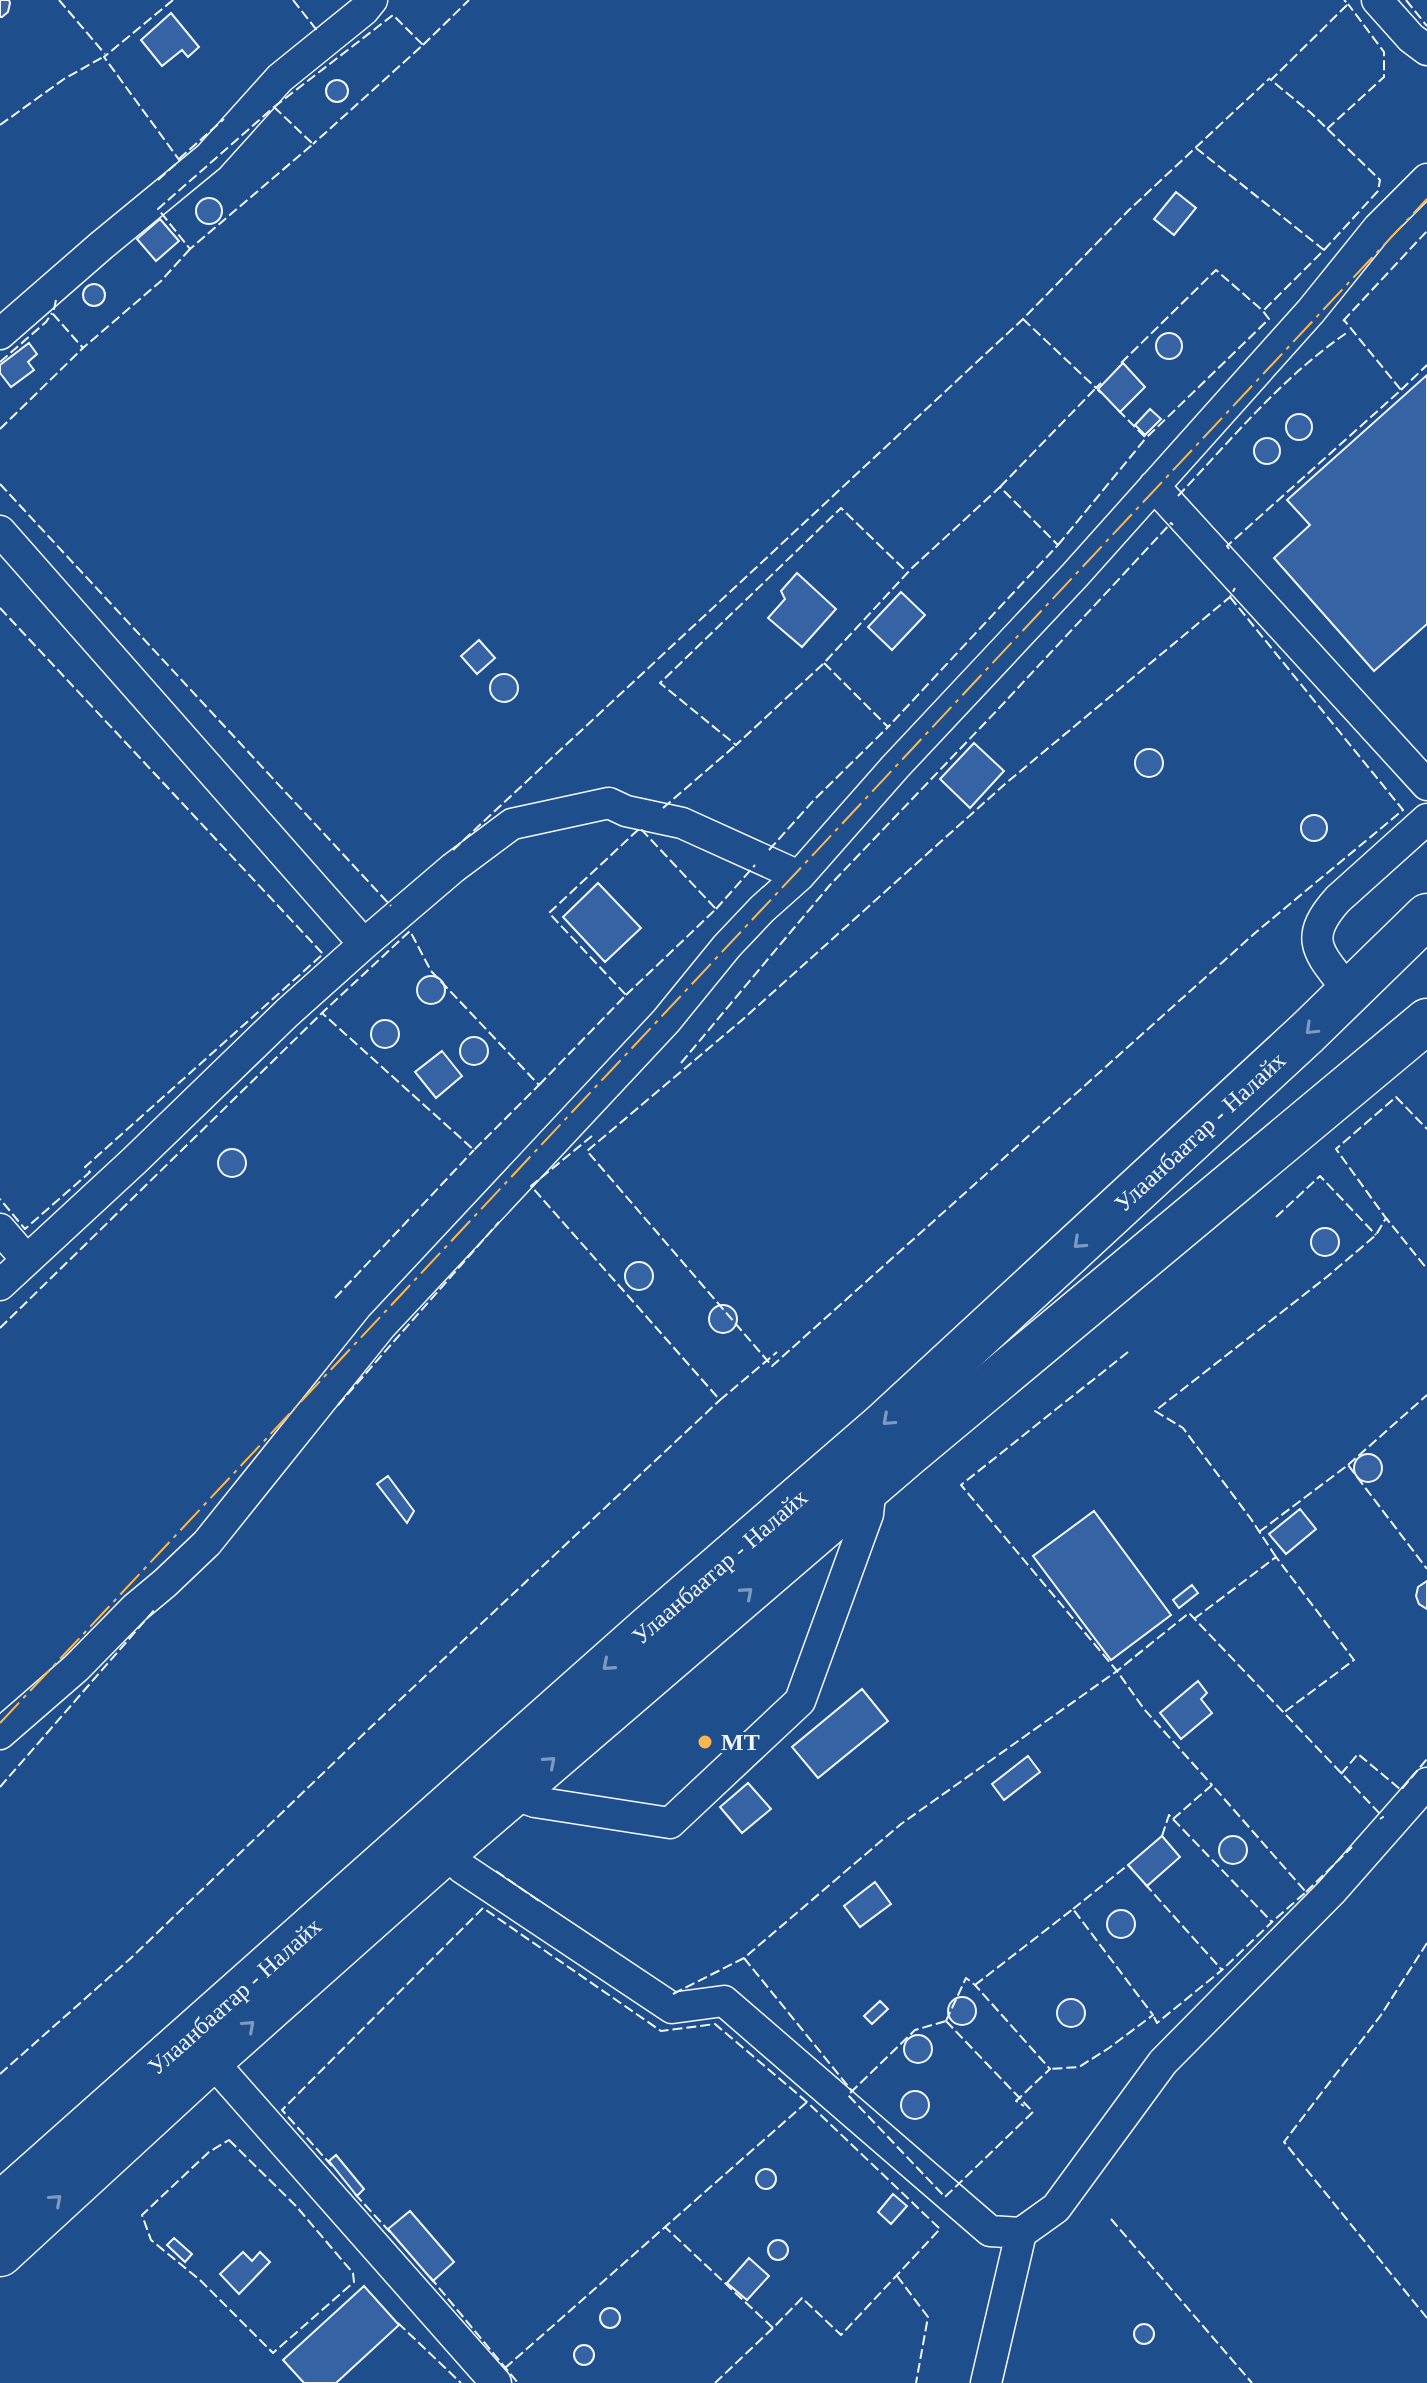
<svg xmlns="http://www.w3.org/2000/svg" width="1427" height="2383" viewBox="0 0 1427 2383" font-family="'Times New Roman',serif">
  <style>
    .building { fill: #3563a3; stroke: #f2f6ff; stroke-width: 2 }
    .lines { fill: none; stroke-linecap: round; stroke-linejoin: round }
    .minor-casing { stroke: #f2f6ff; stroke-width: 33 }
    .highway-casing { stroke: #f2f6ff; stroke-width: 47 }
    .minor { stroke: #1f4e8c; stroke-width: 30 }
    .highway { stroke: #1f4e8c; stroke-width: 44 }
    .fence { stroke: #f2f6ff; stroke-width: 2; stroke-dasharray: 10 4; stroke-linecap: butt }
    .power { stroke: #ffb74d; stroke-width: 2; stroke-dasharray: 28 6 4 6; stroke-linecap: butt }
    .oneway { stroke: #7e9ac0 }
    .poi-dot { fill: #ffb74d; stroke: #1f4e8c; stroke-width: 3 }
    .labels { text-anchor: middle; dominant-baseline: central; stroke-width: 6; stroke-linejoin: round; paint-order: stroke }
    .street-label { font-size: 24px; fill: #f2f6ff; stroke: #1f4e8c }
    .poi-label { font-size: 24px; font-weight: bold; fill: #f2f6ff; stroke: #1f4e8c; text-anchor: start }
  </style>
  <rect width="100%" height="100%" fill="#1f4e8c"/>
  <path class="building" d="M0 0H9L10 3 8 12 2 17H0Z
    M171 13 199 47 188 57 182 50 162 66 141 40Z
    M326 91a11 11 0 1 1 22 0a11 11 0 1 1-22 0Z
    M1176 192 1196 208 1174 235 1154 219Z
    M196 211a13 13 0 1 1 26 0a13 13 0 1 1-26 0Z
    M160 219 179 241 156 261 137 239Z
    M83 295a11 11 0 1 1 22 0a11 11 0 1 1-22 0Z
    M1156 346a13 13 0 1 1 26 0a13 13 0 1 1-26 0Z
    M29 343 37 354 28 362 34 370 11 387 0 373V365Z
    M1123 363 1145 387 1120 412 1098 389Z
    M1427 375V624L1374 671 1274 558 1310 525 1287 500Z
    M1150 409 1161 419 1145 435 1135 425Z
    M1286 427a13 13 0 1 1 26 0a13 13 0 1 1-26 0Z
    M1254 451a13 13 0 1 1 26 0a13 13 0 1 1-26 0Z
    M797 573 836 609 802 647 768 618 785 599 781 591Z
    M901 592 925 615 892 650 868 627Z
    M479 640 495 658 477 674 461 656Z
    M490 688a14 14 0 1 1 28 0a14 14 0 1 1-28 0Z
    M974 743 1004 771 970 808 940 779Z
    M1135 763a14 14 0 1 1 28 0a14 14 0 1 1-28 0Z
    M1301 828a13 13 0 1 1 26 0a13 13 0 1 1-26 0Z
    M598 883 641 928 605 962 563 917Z
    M417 990a14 14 0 1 1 28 0a14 14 0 1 1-28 0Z
    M371 1034a14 14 0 1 1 28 0a14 14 0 1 1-28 0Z
    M460 1051a14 14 0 1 1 28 0a14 14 0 1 1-28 0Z
    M442 1051 462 1076 436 1098 415 1072Z
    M218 1163a14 14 0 1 1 28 0a14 14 0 1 1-28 0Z
    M1311 1242a14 14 0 1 1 28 0a14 14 0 1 1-28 0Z
    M625 1276a14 14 0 1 1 28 0a14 14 0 1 1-28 0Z
    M709 1319a14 14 0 1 1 28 0a14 14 0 1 1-28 0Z
    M1354 1468a14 14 0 1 1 28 0a14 14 0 1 1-28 0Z
    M388 1476 414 1511 407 1523 377 1484Z
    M1300 1509 1316 1529 1286 1554 1269 1534Z
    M1094 1511 1171 1615 1111 1660 1033 1556Z
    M1427 1581V1609L1419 1604 1416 1596 1418 1587Z
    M1192 1585 1198 1593 1179 1608 1173 1600Z
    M1198 1681 1207 1693 1201 1699 1212 1713 1181 1739 1160 1713Z
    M862 1689 888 1721 818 1778 792 1747Z
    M1028 1756 1040 1772 1004 1800 992 1784Z
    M748 1783 771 1809 742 1833 720 1807Z
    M1219 1850a14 14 0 1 1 28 0a14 14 0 1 1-28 0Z
    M1162 1836 1180 1857 1147 1886 1128 1865Z
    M875 1882 891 1904 860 1927 844 1906Z
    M1107 1924a14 14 0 1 1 28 0a14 14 0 1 1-28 0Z
    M948 2011a14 14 0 1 1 28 0a14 14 0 1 1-28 0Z
    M1057 2013a14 14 0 1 1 28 0a14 14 0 1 1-28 0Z
    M880 2001 888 2009 872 2024 864 2016Z
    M904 2049a14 14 0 1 1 28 0a14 14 0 1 1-28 0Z
    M901 2105a14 14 0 1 1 28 0a14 14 0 1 1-28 0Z
    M336 2155 364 2189 357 2196 329 2161Z
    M756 2179a10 10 0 1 1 20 0a10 10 0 1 1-20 0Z
    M893 2194 907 2206 891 2224 878 2212Z
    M410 2211 454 2262 433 2281 388 2229Z
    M174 2238 192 2254 185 2262 167 2245Z
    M768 2250a10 10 0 1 1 20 0a10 10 0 1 1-20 0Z
    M243 2252 252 2261 260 2252 270 2262 239 2294 220 2274Z
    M749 2258 769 2276 747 2300 727 2283Z
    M364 2286 399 2325 336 2383H304L283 2360Z
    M600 2318a10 10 0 1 1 20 0a10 10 0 1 1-20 0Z
    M1134 2334a10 10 0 1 1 20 0a10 10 0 1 1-20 0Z
    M574 2355a10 10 0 1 1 20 0a10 10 0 1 1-20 0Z"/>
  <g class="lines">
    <defs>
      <path id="minor" d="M1377 0 1411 38 1427 50
        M0 334 102 245 209 157 280 78 364 10 372 0
        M1154 486 1427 785
        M0 531 364 944
        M1349 992C1321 954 1300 941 1338 899L1427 819
        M0 1229 26 1259
        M0 1285 134 1161 287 1013 364 944 453 868 512 824 609 803 626 811 682 823 799 876
        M0 1734 76 1668 135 1608 165 1583 207 1543 381 1326 666 1021 727 946 762 909 799 876 895 767 1075 575 1311 311 1378 228 1427 179
        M512 1794 535 1802 670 1823 800 1701 868 1514 871 1486
        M446 1851 462 1868 672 2008 724 2001 990 2231 1021 2233 1056 2208 1163 2062 1331 1892 1427 1783
        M211 2060 496 2383
        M986 2383 1021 2233"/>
      <g id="highway">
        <path id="s1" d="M0 2205 650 1627 882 1426 1307 1033 1427 916"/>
        <path d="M0 2254 211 2060 446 1851 908 1454 1427 1021"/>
      </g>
    </defs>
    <use href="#minor" class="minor-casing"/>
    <use href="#highway" class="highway-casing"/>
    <use href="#minor" class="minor"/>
    <use href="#highway" class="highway"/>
    <path class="fence" d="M59 0 105 54
      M173 0 104 57 180 161
      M293 0 319 33
      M1406 0 1427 26
      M423 45 469 0
      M274 107 313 144 190 249 158 209Z
      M274 107 393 15 423 45 313 144
      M0 125 64 79 103 57
      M1327 129 1384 77V52L1348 4
      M1196 148 1324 250 1263 311
      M179 159 224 119
      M158 180 179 161
      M1324 250 1378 191 1380 180 1311 113 1271 80 1348 4 1344 0
      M56 300 53 314 83 348
      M1023 319 1096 388 1101 383
      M1343 321 1427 231
      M0 362 46 322 52 313
      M1401 390 1427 365
      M1118 410 1146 438 1269 319 1263 311 1216 270 1118 366
      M0 429 83 348 161 281 190 249
      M0 484 391 906
      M1000 487 1096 388 1101 393
      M1178 496C1231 440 1283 376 1348 332
      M1058 545 1146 438
      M1229 549 1227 546 1401 390 1344 320
      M1230 597 1403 810 1255 933 772 1366 587 1151 741 1021 1005 784 1230 597 1235 588
      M0 608 323 954 85 1167 90 1172 25 1229 0 1199
      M824 663 888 727 1058 545 1000 487 911 569 824 663 736 745 660 683 841 508 905 570
      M663 808 736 745
      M453 850 1023 319 1129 210 1270 78
      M769 850 814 800 888 727
      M716 909 755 865
      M681 1063 830 885 1003 704 1171 523 1173 525
      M539 1085 626 995 549 913 640 828 716 909 626 995
      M592 1136 531 1186 720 1400 777 1352
      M1276 1217 1320 1176 1376 1235
      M1388 1221 1336 1149 1396 1097 1427 1129
      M335 1298 474 1150
      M0 1328 322 1013 410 931 431 971 539 1085 474 1150 322 1013
      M1128 1352 961 1485 1117 1671 1144 1709 1212 1785
      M338 1405 499 1222
      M1348 1465 1427 1395
      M1259 1532 1348 1465 1427 1569
      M1276 1557 1251 1519 1183 1428 1155 1411 1328 1276 1376 1235 1386 1218 1427 1269
      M1194 1619 1276 1557 1354 1660 1283 1713
      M1341 1774 1358 1754 1401 1790 1427 1759
      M0 1787 156 1608
      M1173 1819 1212 1785 1306 1892 1272 1922
      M1162 1836 1169 1815 1272 1922 1222 1970
      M496 1871 542 1903
      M1145 1884 1222 1970 1157 2023 1153 2015
      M1306 1892 1352 1847
      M1073 1909 1128 1865 1132 1869
      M1427 1943 1381 2015 1284 2142 1427 2318
      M744 1958 852 2091
      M975 1985 1073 1909 1153 2015 1109 2048 1079 2067 1050 2069
      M673 1994 744 1958 901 1824 1117 1671 1189 1613 1383 1817 1380 1819
      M946 2021 1033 2112 945 2197 848 2095 915 2030Z
      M946 2021 966 1978 975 1985 1050 2069 1016 2101 1024 2106
      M0 2074 131 1958 372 1726 720 1400
      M229 2140 296 2206 353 2273 354 2282 273 2353 200 2280 151 2240 142 2215 209 2152Z
      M332 2166 282 2110 483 1908 661 2031 715 2024 807 2102 940 2229 841 2335 802 2298 773 2328 665 2227
      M355 2194 390 2232
      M1111 2219 1252 2383
      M897 2276 928 2317 916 2383
      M430 2277 518 2383
      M398 2323 461 2383
      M505 2368 807 2102
      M715 2383 773 2328"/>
    <path class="power" d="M0 1723 1427 199"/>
  </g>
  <defs><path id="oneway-chevron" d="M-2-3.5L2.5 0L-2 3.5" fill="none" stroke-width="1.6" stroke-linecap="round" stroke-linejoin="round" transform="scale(2)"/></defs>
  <g class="oneway">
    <use href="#oneway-chevron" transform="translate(1311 1029) rotate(136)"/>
    <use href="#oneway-chevron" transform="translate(1079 1243) rotate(137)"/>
    <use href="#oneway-chevron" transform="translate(888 1420) rotate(138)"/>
    <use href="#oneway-chevron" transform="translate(747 1593) rotate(-41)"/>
    <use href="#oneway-chevron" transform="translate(608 1665) rotate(139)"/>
    <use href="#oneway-chevron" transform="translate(550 1762) rotate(-41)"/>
    <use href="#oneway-chevron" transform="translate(249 2026) rotate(-42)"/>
    <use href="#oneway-chevron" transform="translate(56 2200) rotate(-42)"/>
  </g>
  <circle class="poi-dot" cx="705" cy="1742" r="8"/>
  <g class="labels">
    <g class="street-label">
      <text stroke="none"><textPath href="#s1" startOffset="1610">Улаанбаатар - Налайх</textPath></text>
      <text stroke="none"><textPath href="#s1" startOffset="962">Улаанбаатар - Налайх</textPath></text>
      <text stroke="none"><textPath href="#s1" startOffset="314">Улаанбаатар - Налайх</textPath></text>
    </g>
    <g class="poi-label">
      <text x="721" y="1742">MT</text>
    </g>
  </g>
</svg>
